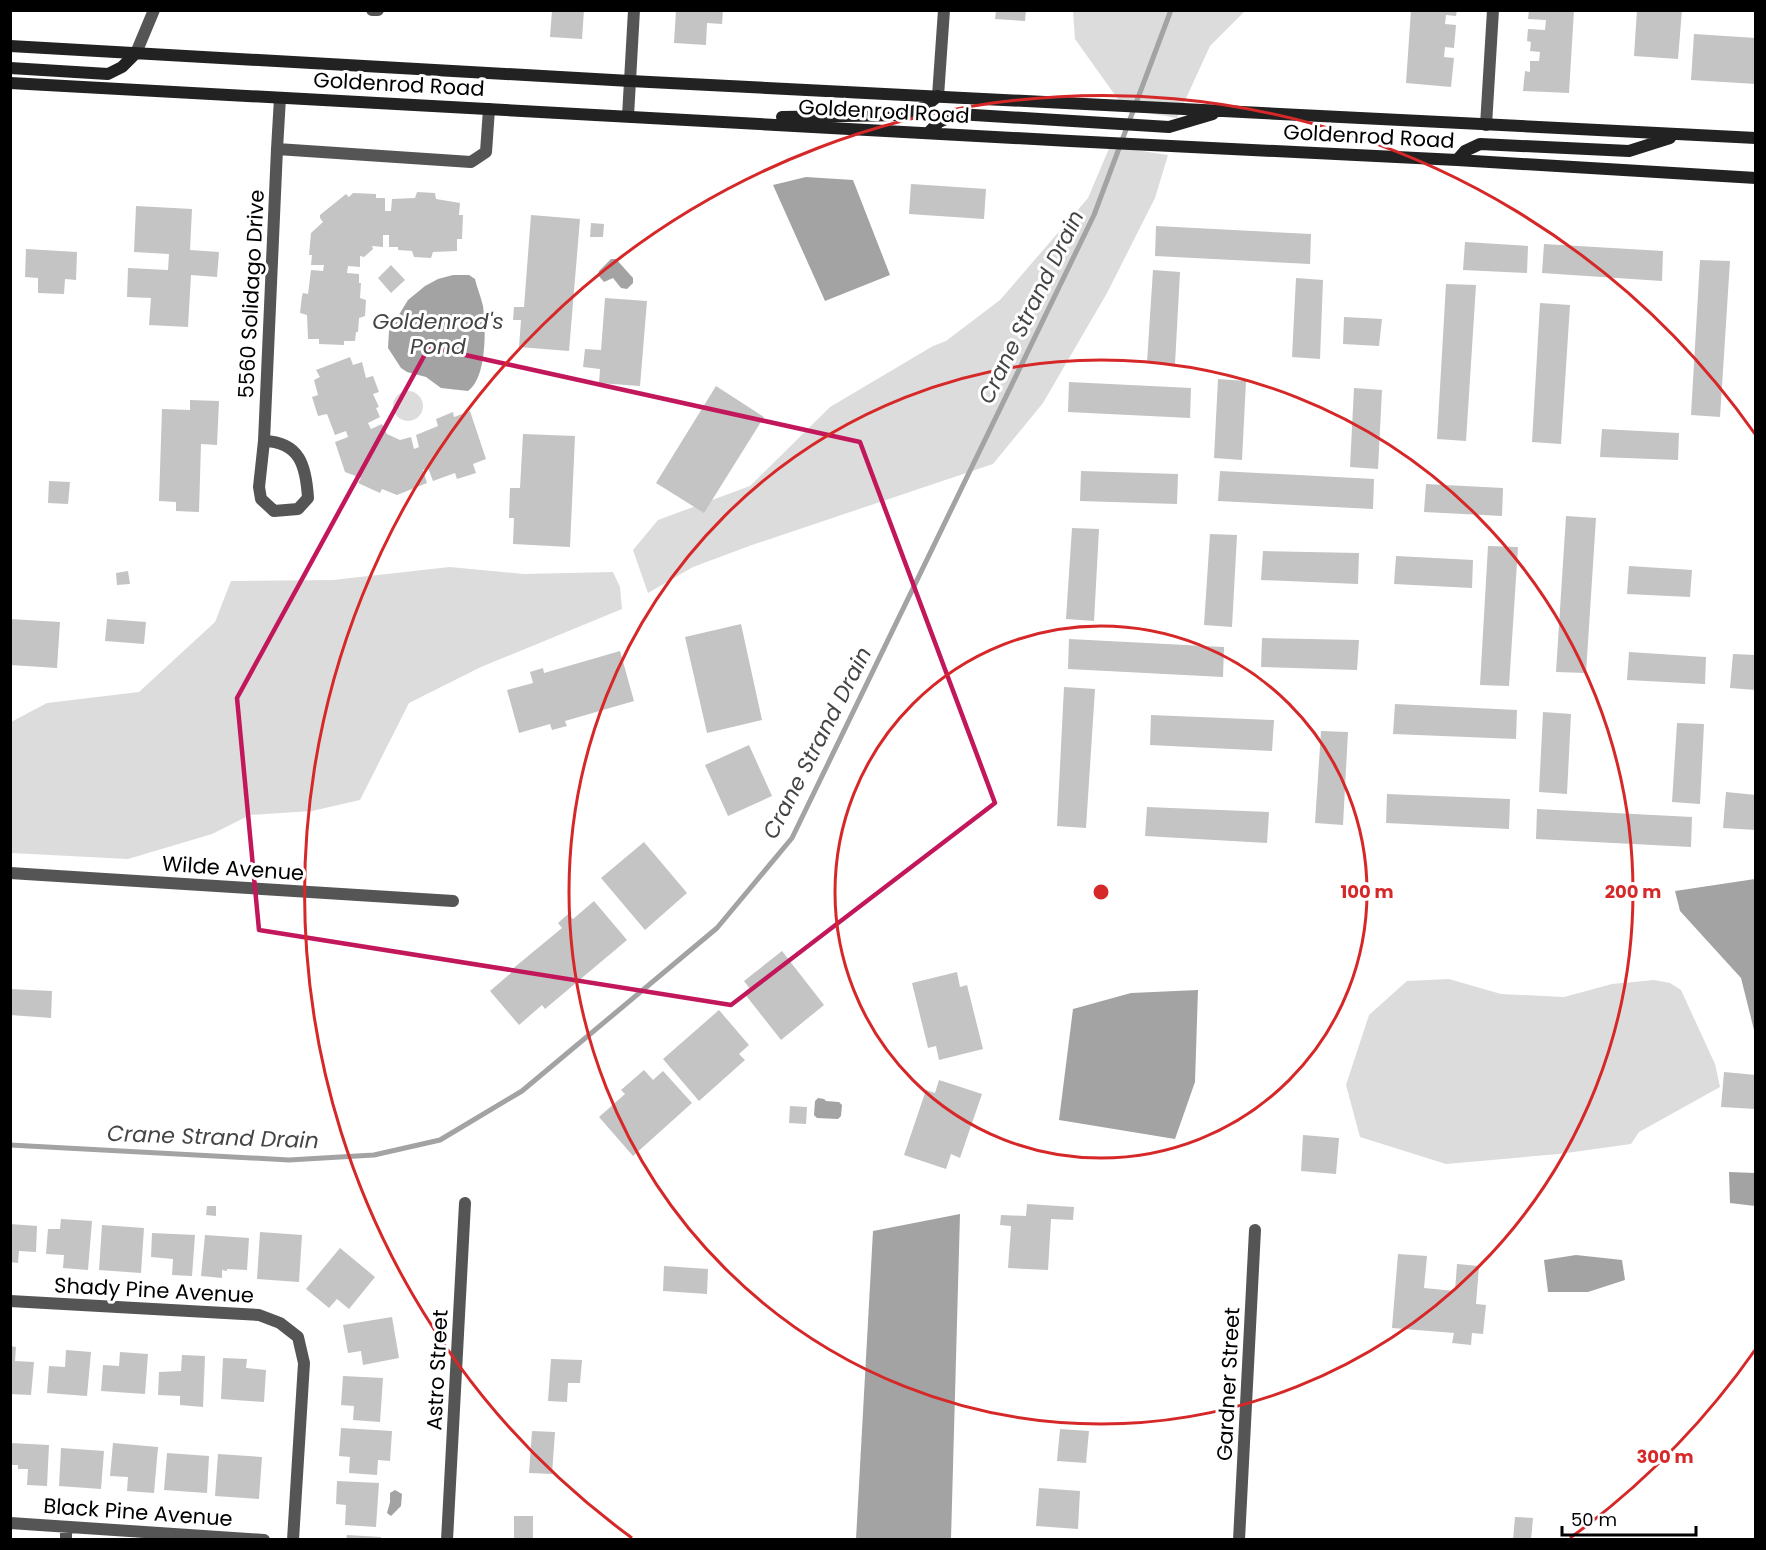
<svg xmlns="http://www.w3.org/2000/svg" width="1766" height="1550" viewBox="0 0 1766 1550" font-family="Poppins,sans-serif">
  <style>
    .green { fill: #dcdcdc }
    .water { fill: #a3a3a3 }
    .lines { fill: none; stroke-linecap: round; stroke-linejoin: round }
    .stream { stroke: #a3a3a3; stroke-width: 5 }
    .building { fill: #c4c4c4 }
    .street { stroke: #555; stroke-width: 12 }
    .secondary { stroke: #222; stroke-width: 12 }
    .marked { fill: none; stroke: #c2185b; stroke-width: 4.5; stroke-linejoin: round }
    .ring { fill: none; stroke: #d62828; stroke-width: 3 }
    .labels { text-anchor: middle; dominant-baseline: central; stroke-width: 6; stroke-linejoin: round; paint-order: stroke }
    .street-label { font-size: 21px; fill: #000; stroke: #fff }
    .water-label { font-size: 22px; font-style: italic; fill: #444; stroke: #fff }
    .centre { fill: #d62828; stroke: #fff; stroke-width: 3 }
    .ring-label { font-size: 18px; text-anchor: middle; font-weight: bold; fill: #d62828; stroke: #fff; stroke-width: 6; stroke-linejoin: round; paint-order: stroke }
  </style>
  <rect width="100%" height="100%" fill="#fff"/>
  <path class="green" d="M1073 11H1245L1210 46 1177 118 1125 109 1075 39Z
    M1110 146 1168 155 1155 198 1107 293 1043 403 993 464 752 545 693 567 648 593 633 550 658 520 750 486 830 407 933 346 946 341 1000 300 1088 198Z
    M393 406a15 15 0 1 1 30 0a15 15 0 1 1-30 0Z
    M450 567 524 574 613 572 620 587 622 609 481 667 409 703 360 800 312 811 250 815 212 834 128 859 11 853V722L47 703 139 692 215 622 231 581 333 580Z
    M1449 979 1501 994 1564 997 1612 984 1654 980 1670 983 1681 990 1715 1064 1720 1087 1639 1132 1631 1144 1559 1154 1446 1164 1360 1137 1346 1085 1369 1015 1407 981Z"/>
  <path class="water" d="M806 177 853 180 890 275 825 301 773 185Z
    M611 259H616L633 278V283L627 289 621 288 613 278 604 282 598 275 599 271Z
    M453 275H469L475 279C477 288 481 297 483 306 486 328 487 378 468 391L441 388 426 377 407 372 401 368 388 348 389 331 408 300 425 286 438 279Z
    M1755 879H1756L1755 1034 1741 978 1680 911 1675 891Z
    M1198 990 1195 1082 1175 1139 1059 1120 1073 1009 1131 993Z
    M818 1098 824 1099 826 1101 839 1102 842 1105 841 1116 838 1119 817 1118 814 1115 815 1101Z
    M1729 1172 1755 1173V1206L1730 1203Z
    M960 1214 951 1539H856L873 1231Z
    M1576 1255 1622 1260 1625 1280 1588 1292H1548L1544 1260Z
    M395 1490 402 1494 401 1506 391 1516 387 1513 390 1502V1493Z"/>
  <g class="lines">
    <path class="stream" d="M10 1145 289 1160 374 1155 440 1140 522 1091 717 928 792 838 1094 215 1171 10"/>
  </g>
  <path class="building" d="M552 10H584L582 39 550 37Z
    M676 10H723L722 24 707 23 706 45 674 43Z
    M996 10H1026L1025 21 995 19Z
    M1411 10H1457L1456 16 1446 15 1445 24 1456 25 1454 48 1445 47 1444 57 1454 58 1451 87 1406 83Z
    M1529 10H1574L1569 93 1523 91 1525 71 1530 72V61H1539L1540 52 1530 51 1531 42 1527 41 1528 29 1545 30 1546 20 1528 19Z
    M1637 10H1682L1678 59 1634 56Z
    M1694 34 1756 38V84L1691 80Z
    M911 184 986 189 984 219 909 214Z
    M417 192 435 193 436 199 460 203 459 215H463L462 239H457V251L433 252 431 258 414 257 412 251 398 250V247H389V235H383V247L372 246 373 249 364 257 360 256V267L348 266 347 273 359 274V283H361L360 298 366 300 365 316 359 318 358 332H356L355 341H344V345L319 344V339H308L307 315 300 313 302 296 303 293 308 294 311 270 323 271 324 265H311L312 255H309L311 233 323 222 320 218V215L346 194 349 197 353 193 376 194V198H385V211H391L392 199 415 198Z
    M136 206 192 209 190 250 219 252 217 277 191 275 188 327 149 325 151 298 127 297 128 268 168 270 169 254 134 252Z
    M531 215 580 219 569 351 519 347 521 320H513L514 307H524Z
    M591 223 604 224 603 237H590Z
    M1156 226 1311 234 1310 264 1155 256Z
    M1465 242 1528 246 1527 273 1463 270Z
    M1544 244 1663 251 1662 281 1542 273Z
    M26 249 77 252 76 280 65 279 64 294 38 293V278L25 277Z
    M1700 260 1730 261 1720 417 1691 415Z
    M391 265 405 280 391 293 378 278Z
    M1153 270 1180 272 1175 364 1147 362Z
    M1296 278 1323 280 1320 359 1292 357Z
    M1446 284 1476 285 1466 441 1437 439Z
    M605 298 647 301 640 386 599 383 600 369 583 367 585 349 601 350Z
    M1540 303 1570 305 1561 444 1532 442Z
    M1344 317 1382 319 1379 346 1343 344Z
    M350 357 353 365 362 362 366 378 373 376 379 392 373 394 379 407 376 408 380 417 368 423 371 429 382 424 387 434 400 440 411 437 414 449 419 447 416 435 438 426 436 419 453 412 454 417 470 411 486 459 473 464 476 473 457 479 455 473 433 481 428 468 423 470 427 483 397 495 382 489 380 493 358 483 361 478 345 472 335 442 348 437 346 431 335 435 327 414 318 416 312 397 318 395 314 380 320 377 316 370Z
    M1218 379 1246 381 1242 460 1214 458Z
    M1069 382 1191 388 1190 418 1068 412Z
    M716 386 764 417 704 513 656 483Z
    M1354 388 1382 390 1378 469 1350 467Z
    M190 400 219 401 217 445 201 444 199 512 176 511V502L159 501 162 409 190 410Z
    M1602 429 1679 433 1678 460 1600 457Z
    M523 434 575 436 570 547 513 544 514 518H509L510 488H520Z
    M1081 471 1178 474 1177 504 1080 501Z
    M1220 471 1374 479 1373 509 1218 501Z
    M49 481 70 482 68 504 48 503Z
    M1426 484 1503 488 1502 516 1424 512Z
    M1566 516 1596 518 1586 673 1556 672Z
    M1072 528 1099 529 1094 621 1066 619Z
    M1210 534 1237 535 1232 627 1204 625Z
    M1488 546 1518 547 1509 686 1480 685Z
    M1263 551 1359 553 1358 584 1261 580Z
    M1396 556 1473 560 1472 588 1394 584Z
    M1629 566 1692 570 1690 597 1627 594Z
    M128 571 130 584 117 585 116 573Z
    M10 619 60 622 57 668 10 665Z
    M107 619 146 622 144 644 105 641Z
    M741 624 762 720 707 733 685 637Z
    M1262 638 1359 640 1357 670 1261 667Z
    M1069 639 1224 647 1223 677 1068 669Z
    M620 651 634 701 565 721 567 726 552 730 550 724 519 733 507 690 533 683 530 672 543 668 544 673Z
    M1629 652 1706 657 1705 684 1627 680Z
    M1733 654 1756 655V690L1730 688Z
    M1064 687 1095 689 1086 828 1057 826Z
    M1395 704 1517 710 1516 739 1393 734Z
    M1543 712 1571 714 1567 794 1539 792Z
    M1151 715 1274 720 1272 751 1150 745Z
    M1677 723 1704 724 1700 804 1672 802Z
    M1321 731 1348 732 1343 825 1315 823Z
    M749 745 772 796 728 816 705 765Z
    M1726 792 1756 795V830L1723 828Z
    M1387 794 1510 799 1509 829 1386 823Z
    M1147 807 1269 812 1267 843 1145 836Z
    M1537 809 1692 817 1691 847 1536 839Z
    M644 842 687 893 645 930 601 878Z
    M594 901 627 940 545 1009 542 1005 519 1025 490 991 511 973 510 971 562 928 558 923 568 914 573 919Z
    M782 951 824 1005 781 1040 744 993 750 989 744 981Z
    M957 972 960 987 967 985 983 1049 939 1060 936 1046 928 1048 912 983Z
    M10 989 52 991 51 1018 10 1015Z
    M719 1010 749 1045 739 1054 745 1060 699 1101 663 1059Z
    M644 1070 653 1080 663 1071 692 1103 633 1156 599 1117 625 1094 621 1090Z
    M1724 1072 1756 1075V1109L1721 1107Z
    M939 1080 982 1094 960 1158 951 1154 946 1169 904 1155 926 1090 935 1093Z
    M790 1106 807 1107 806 1124 789 1123Z
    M1303 1135 1339 1138 1336 1174 1301 1171Z
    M1027 1204 1074 1207 1073 1220 1051 1219 1048 1270 1008 1268 1011 1226 1000 1225 1001 1215 1026 1216Z
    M207 1206H216V1216L206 1215Z
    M61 1219 92 1221 88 1270 63 1268 64 1255 46 1254 48 1229H60Z
    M10 1224 37 1226 36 1252 19 1251 18 1263 10 1262Z
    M102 1225 144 1228 141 1273 99 1270Z
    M260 1232 302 1235 299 1282 257 1279Z
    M152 1233 195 1235 192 1276 172 1275 173 1259 151 1257Z
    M205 1235 249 1238 247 1270 227 1269V1271L222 1270V1278L201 1276Z
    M340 1248 375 1277 349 1309 337 1299 329 1308 306 1289Z
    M1398 1254 1427 1256 1424 1288 1455 1291 1457 1264 1479 1266 1476 1304 1486 1305 1483 1334 1472 1333 1471 1345 1452 1343 1454 1333 1392 1328Z
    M664 1266 708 1269 707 1294 663 1291Z
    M392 1317 399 1358 363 1365 361 1351 348 1353 343 1325Z
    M10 1346 16 1347 15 1361 34 1362 31 1395 10 1394Z
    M66 1350 91 1352 87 1396 47 1393 49 1366 65 1367Z
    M120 1352 148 1354 145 1394 101 1391 103 1365 119 1366Z
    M182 1355 205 1356 203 1407 180 1405V1396L158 1395 159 1372 181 1371Z
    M223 1358 247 1359 246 1368 266 1370 264 1402 221 1399Z
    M551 1359 582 1360 580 1383H568L567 1402 548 1401Z
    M343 1376 383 1378 380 1422 353 1420 354 1406 341 1405Z
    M341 1428 392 1431 390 1461 378 1460 377 1475 349 1473 350 1457 339 1456Z
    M1060 1429 1089 1431 1086 1463 1057 1461Z
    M532 1431 555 1432 552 1474 529 1473Z
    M10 1443 49 1445 47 1486 27 1485 28 1469H18V1465H10Z
    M113 1443 158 1447 154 1493 127 1491 128 1477 110 1476Z
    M61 1448 104 1451 101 1489 59 1486Z
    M167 1453 209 1456 207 1493 164 1490Z
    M218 1454 262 1457 259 1499 215 1496Z
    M337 1481 379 1483 376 1527 345 1525 346 1505 336 1504Z
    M1039 1488 1080 1491 1078 1529 1036 1526Z
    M514 1516H533V1540H514Z
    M1515 1517 1533 1518 1531 1540H1513Z
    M347 1535 381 1537V1540H346Z"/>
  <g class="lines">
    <path class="street" d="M372 10H378
      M136 53 154 10
      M938 96 944 10
      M280 98 277 149 471 162 486 152 489 109
      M628 116 634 10
      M1486 125 1493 10
      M264 441C300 442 306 466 308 498L298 509 274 511 261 499 259 487 264 441 277 149
      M10 873 453 901
      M10 1301 259 1315 280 1323 298 1337 304 1363 293 1540
      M10 1523 264 1540
      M66 1540V1527
      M447 1540 465 1203
      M1239 1540 1255 1230"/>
    <path class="secondary" d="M10 46 630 81 1756 138
      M10 68 108 74 122 67 136 53
      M10 83 1070 141 1457 160 1756 178
      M782 117 905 115 926 106 938 96
      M929 132 939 122 958 114 1169 127 1213 114
      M1457 160 1465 151 1480 144 1629 151 1670 138"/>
  </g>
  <path class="marked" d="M429 347 860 442 995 803 731 1005 259 930 237 698Z"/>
  <g class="ring">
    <circle cx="1101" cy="892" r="266"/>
    <circle cx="1101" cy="892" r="532"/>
    <path d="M1755 1350A798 798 0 0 1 1570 1538M632 1538A798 798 0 1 1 1755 434"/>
  </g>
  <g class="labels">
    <g class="street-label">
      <text transform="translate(399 84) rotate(3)">Goldenrod Road</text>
      <text transform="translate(884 111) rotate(3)">Goldenrod Road</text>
      <text transform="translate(1369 136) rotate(3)">Goldenrod Road</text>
      <text transform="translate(251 294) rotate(-87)">5560 Solidago Drive</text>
      <text transform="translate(233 868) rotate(4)">Wilde Avenue</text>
      <text transform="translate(154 1290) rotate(3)">Shady Pine Avenue</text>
      <text transform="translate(437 1370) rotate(-87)">Astro Street</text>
      <text transform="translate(1228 1384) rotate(-87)">Gardner Street</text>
      <text transform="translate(138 1512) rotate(4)">Black Pine Avenue</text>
    </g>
    <g class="water-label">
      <text transform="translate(1031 307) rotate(-64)">Crane Strand Drain</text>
      <text x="438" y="321">Goldenrod's<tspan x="438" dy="25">Pond</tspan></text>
      <text transform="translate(817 743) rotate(-63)">Crane Strand Drain</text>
      <text transform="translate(213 1137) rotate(2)">Crane Strand Drain</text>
    </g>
  </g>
  <circle cx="1101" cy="892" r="9" class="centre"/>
  <g class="ring-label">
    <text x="1367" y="898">100 m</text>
    <text x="1633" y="898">200 m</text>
    <text x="1665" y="1463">300 m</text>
  </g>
  <rect width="1766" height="1550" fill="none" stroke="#000000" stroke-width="24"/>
  <path d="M1562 1526v9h134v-9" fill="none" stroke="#000000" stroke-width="3"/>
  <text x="1571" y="1526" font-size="18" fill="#000000" stroke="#ffffff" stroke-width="4.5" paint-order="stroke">50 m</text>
</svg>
